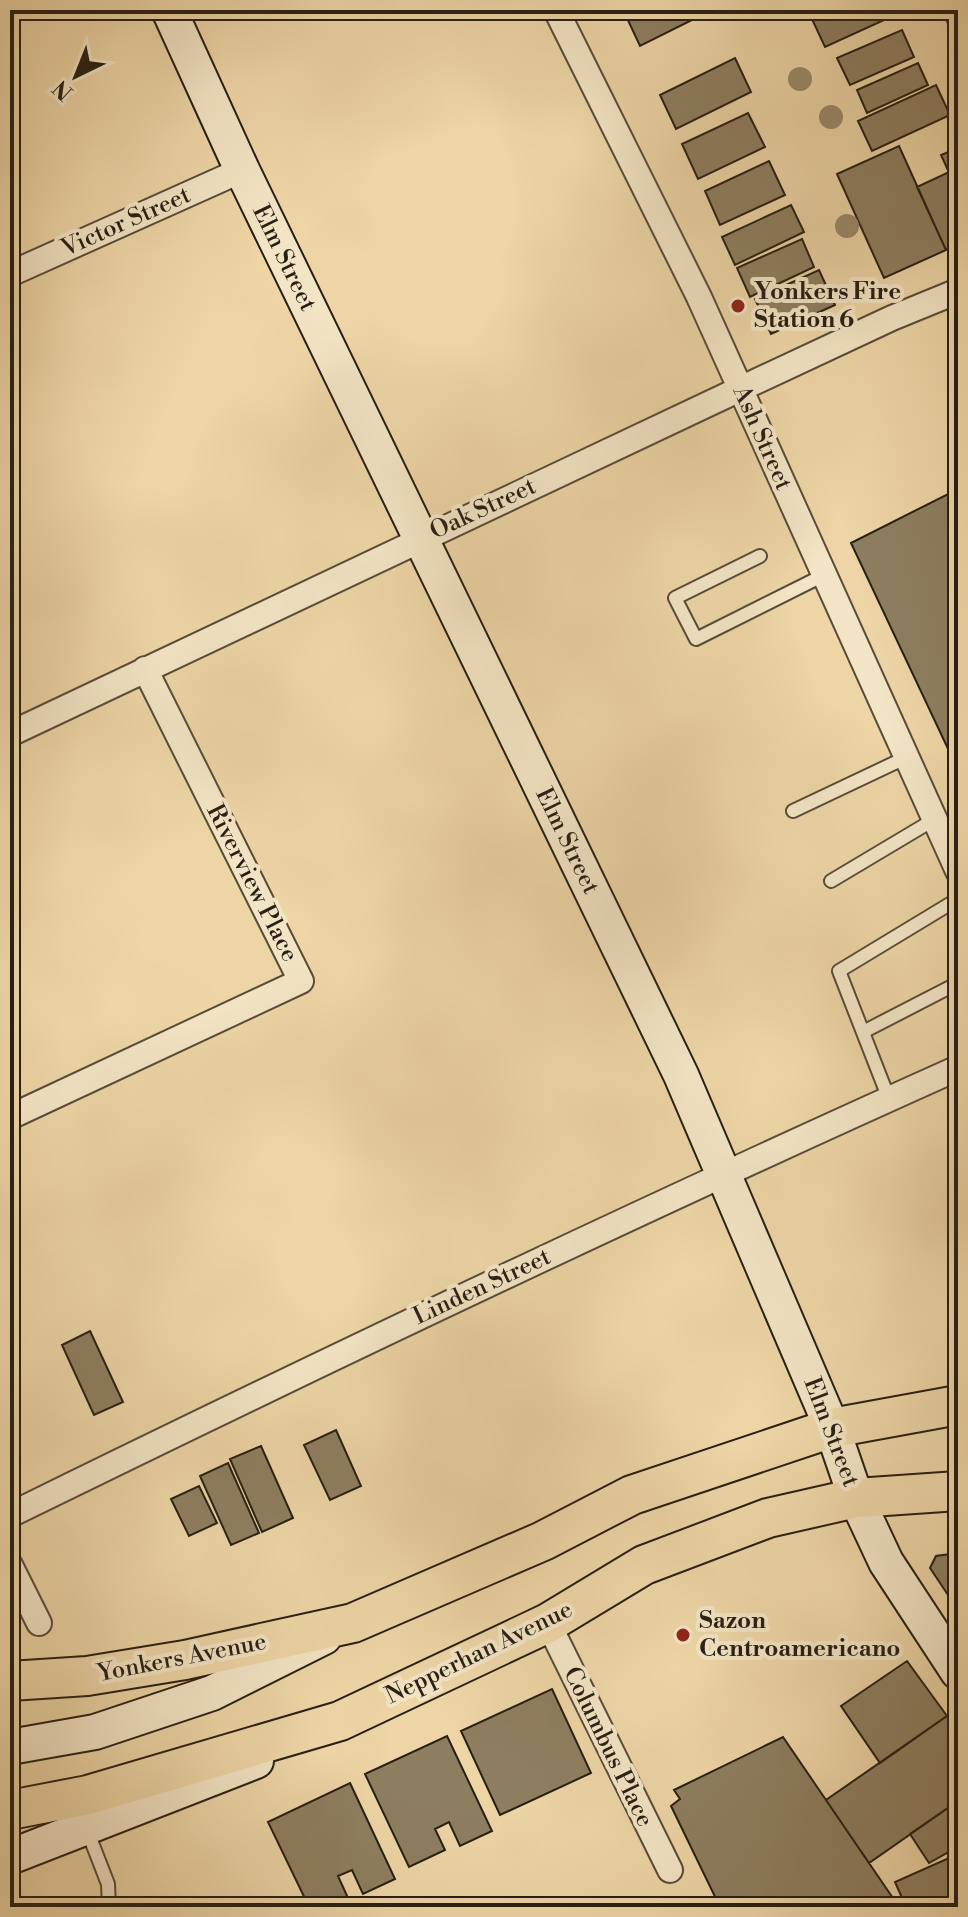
<svg xmlns="http://www.w3.org/2000/svg" width="968" height="1917" viewBox="0 0 968 1917" font-family="'Libre Bodoni',serif">
  <style>
    .building { fill: #8e7e60; stroke: #281f14; stroke-width: 2 }
    .lines { fill: none; stroke-linecap: round; stroke-linejoin: round }
    .lane-casing { stroke: #594c38; stroke-width: 16 }
    .street-casing { stroke: #594c38; stroke-width: 28 }
    .secondary-casing { stroke: #281f14; stroke-width: 38 }
    .primary-casing { stroke: #281f14; stroke-width: 42 }
    .lane { stroke: #f3e4c5; stroke-width: 12 }
    .street { stroke: #f3e4c5; stroke-width: 24 }
    .secondary { stroke: #f3e4c5; stroke-width: 34 }
    .primary { stroke: #edd5a6; stroke-width: 38 }
    .tree { fill: #9c8a6a }
    .poi-dot { fill: #8f2418; stroke: #f3e4c5; stroke-width: 3 }
    .labels { text-anchor: middle; dominant-baseline: central; stroke-width: 8; stroke-linejoin: round; paint-order: stroke }
    .street-label { font-size: 24px; fill: #281f14; stroke: #f3e4c5 }
    .poi-label { font-size: 24px; font-weight: bold; fill: #281f14; stroke: #f3e4c5; text-anchor: start }
  </style>
  <rect width="100%" height="100%" fill="#edd5a6"/>
  <filter id="stains"><feTurbulence type="fractalNoise" baseFrequency=".0025" numOctaves="4"/><feColorMatrix values="0 0 0 0 .2 0 0 0 0 .09 0 0 0 0 .02 0 0 0 .5 -.17"/></filter>
  <radialGradient id="worn" r=".72"><stop offset=".6" stop-color="#630" stop-opacity="0"/><stop offset="1" stop-color="#630" stop-opacity=".3"/></radialGradient>
  <path class="building" d="M639 10H700L702 15 640 46 626 16Z
    M826 10H892L895 15 825 47 811 17Z
    M902 30 914 57 850 85 837 58Z
    M735 58 751 92 676 129 660 95Z
    M918 63 928 85 867 113 857 90Z
    M936 85 950 115 872 151 858 121Z
    M748 113 765 147 698 179 682 144Z
    M899 146 946 250 884 278 837 174Z
    M958 148V192L941 155Z
    M769 161 785 195 720 225 705 191Z
    M949 172 958 192V245L946 250 917 187Z
    M791 205 804 232 735 265 722 237Z
    M802 239 814 267 750 297 737 268Z
    M819 270 835 305 771 334 755 299Z
    M958 489V770L851 543Z
    M90 1331 123 1402 94 1415 62 1345Z
    M336 1430 361 1486 330 1500 304 1445Z
    M261 1446 293 1518 262 1532 230 1459Z
    M228 1463 259 1533 231 1545 200 1476Z
    M199 1486 217 1523 189 1536 171 1499Z
    M958 1553V1610L930 1568 936 1556Z
    M907 1661 947 1716 880 1763 841 1706Z
    M552 1689 591 1773 500 1815 461 1731Z
    M947 1716 958 1731V1801L869 1863 826 1800Z
    M447 1736 492 1831 460 1846 449 1822 435 1829 445 1850 409 1867 365 1774Z
    M783 1737 826 1800 899 1907H720L671 1806 680 1799 674 1790Z
    M350 1783 395 1879 363 1894 352 1870 338 1876 348 1898 328 1907H309L268 1822Z
    M958 1801V1854L952 1857 947 1853 929 1863 910 1834Z
    M958 1854V1893L928 1907H906L895 1882Z"/>
  <g class="lines">
    <defs>
      <path id="lane" d="M760 556 675 598 696 639 824 575
        M793 811 907 757
        M831 881 935 819
        M863 1032 958 983
        M889 1099 839 971 958 899
        M87 1830 108 1884 109 1907"/>
      <path id="street" d="M556 10 699 297 958 871
        M956 10 958 15
        M10 274 242 170
        M10 734 740 389 892 318 958 291
        M10 1117 301 981 145 669
        M10 1515C324 1361 639 1211 958 1068
        M10 1565 39 1623
        M548 1623 670 1870"/>
      <path id="secondary" d="M169 10 242 170 681 1075 832 1428 856 1498 886 1562 958 1672
        M10 1747 95 1732 212 1693 324 1637
        M10 1857 256 1761"/>
      <path id="primary" d="M10 1681 87 1676 185 1660 353 1623 543 1541 632 1495 832 1428 958 1405
        M10 1810 88 1795 340 1721 548 1623 644 1565 768 1518 856 1498 958 1491"/>
    </defs>
    <use href="#lane" class="lane-casing"/>
    <use href="#street" class="street-casing"/>
    <use href="#secondary" class="secondary-casing"/>
    <use href="#primary" class="primary-casing"/>
    <use href="#lane" class="lane"/>
    <use href="#street" class="street"/>
    <use href="#secondary" class="secondary"/>
    <use href="#primary" class="primary"/>
  </g>
  <g class="tree">
    <circle cx="800" cy="79" r="12"/>
    <circle cx="831" cy="117" r="12"/>
    <circle cx="847" cy="226" r="12"/>
  </g>
  <g class="poi-dot">
    <circle cx="738" cy="306" r="8"/>
    <circle cx="683" cy="1635" r="8"/>
  </g>
  <g class="labels">
    <g class="street-label">
      <text transform="translate(126 222) rotate(-24)">Victor Street</text>
      <text transform="translate(284 258) rotate(64)">Elm Street</text>
      <text transform="translate(762 438) rotate(66)">Ash Street</text>
      <text transform="translate(483 509) rotate(-25)">Oak Street</text>
      <text transform="translate(567 841) rotate(64)">Elm Street</text>
      <text transform="translate(252 883) rotate(63)">Riverview Place</text>
      <text transform="translate(482 1287) rotate(-25)">Linden Street</text>
      <text transform="translate(831 1432) rotate(69)">Elm Street</text>
      <text transform="translate(479 1653) rotate(-26)">Nepperhan Avenue</text>
      <text transform="translate(182 1658) rotate(-11)">Yonkers Avenue</text>
      <text transform="translate(608 1747) rotate(64)">Columbus Place</text>
    </g>
    <g class="poi-label">
      <text x="754" y="292">Yonkers Fire<tspan x="754" dy="28">Station 6</tspan></text>
      <text x="699" y="1621">Sazon<tspan x="699" dy="28">Centroamericano</tspan></text>
    </g>
  </g>
  <rect width="968" height="1917" fill="none" stroke="#edd5a6" stroke-width="40"/>
  <rect x="12" y="12" width="944" height="1893" fill="none" stroke="#281f14" stroke-width="4"/>
  <rect x="20" y="20" width="928" height="1877" fill="none" stroke="#281f14" stroke-width="2"/>
  <g transform="translate(76 76) rotate(223)" stroke="#f3e4c5" stroke-width="6" paint-order="stroke">
  <path d="M0-6L14 30L0 20L-14 30Z" fill="#281f14"/>
  <text y="-12" font-size="22" font-weight="bold" text-anchor="middle" fill="#281f14">N</text>
  </g>
  <rect width="100%" height="100%" filter="url(#stains)"/>
  <rect width="100%" height="100%" fill="url(#worn)"/>
</svg>
